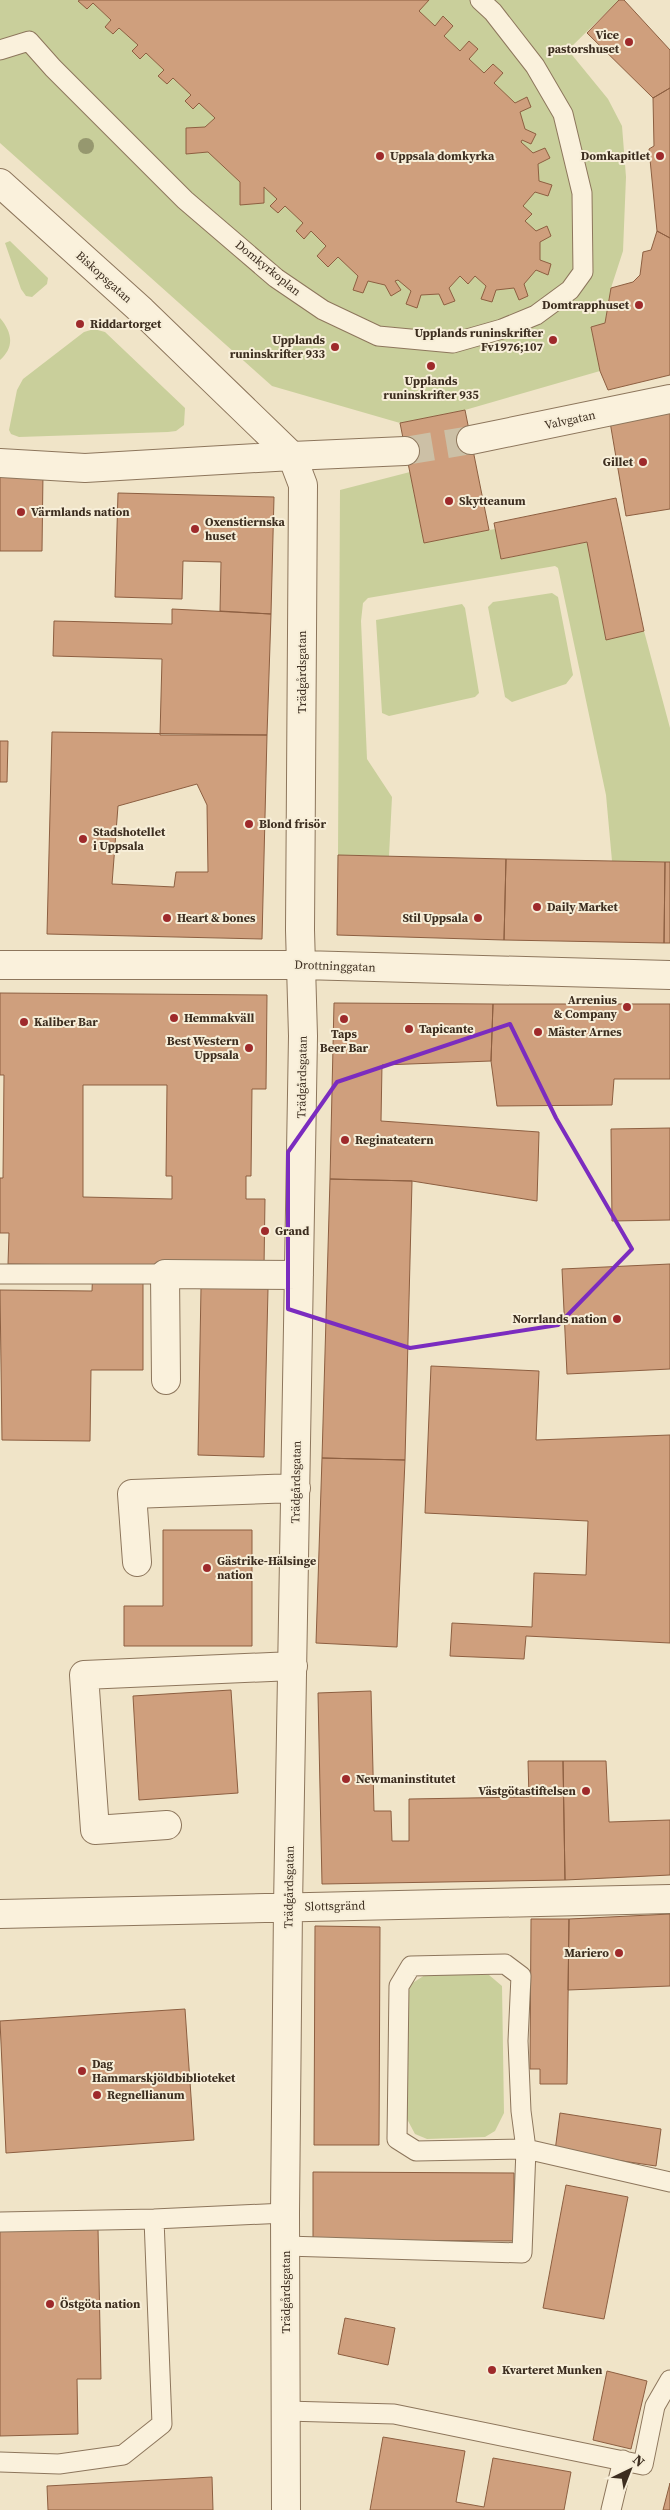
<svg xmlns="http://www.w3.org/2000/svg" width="670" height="2510" viewBox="0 0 670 2510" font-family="'Source Serif 4',serif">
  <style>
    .green { fill: #c9cf9b }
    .building { fill: #cf9f7d; stroke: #8d5f41; fill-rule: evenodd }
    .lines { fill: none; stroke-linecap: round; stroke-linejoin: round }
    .pedestrian-tunnel { stroke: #ccc0a6; stroke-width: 28; stroke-dasharray: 28 14; stroke-linecap: butt }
    .service-casing { stroke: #8d765c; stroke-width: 21 }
    .pedestrian-casing { stroke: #8d765c; stroke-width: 30 }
    .minor-casing { stroke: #8d765c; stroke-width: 30 }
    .service { stroke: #faf1dc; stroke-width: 19 }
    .pedestrian { stroke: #faf1dc; stroke-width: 28 }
    .minor { stroke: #faf1dc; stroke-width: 28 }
    .tree { fill: #96986f }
    .marked { fill: none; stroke: #7b2cbf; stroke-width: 4; stroke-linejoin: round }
    .poi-dot { fill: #9e2a2b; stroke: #f7eed8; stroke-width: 2 }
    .labels { text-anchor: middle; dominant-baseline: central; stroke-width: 4; stroke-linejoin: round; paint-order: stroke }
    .poi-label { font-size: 12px; font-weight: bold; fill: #3d2e20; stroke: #f7eed8; text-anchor: start }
    .street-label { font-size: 12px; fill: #3d2e20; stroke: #f7eed8 }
  </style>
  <rect width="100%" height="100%" fill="#f0e4c8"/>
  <path class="green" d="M0 0H619L568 50 608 99 622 126 626 177 623 251 611 288 605 323 591 327 600 371 465 410 400 423 272 386 0 143Z
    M10 241 48 278 47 284 32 297 26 296 21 289 5 243Z
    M0 318C12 332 15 347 0 360Z
    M94 329 105 332 185 408 184 425 176 431 168 432 19 437 11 434 9 430 17 390 23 379 84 332Z
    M410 472 424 542 495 529 502 559 587 542 606 640 644 631 670 728V862L612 861 606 795 558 568 555 566 368 598 363 603 361 621 367 759 392 797 389 856 338 855 340 490Z
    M552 593 558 597 573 675 566 684 512 702 505 697 488 607 493 602Z
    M462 604 465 608 479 693 475 697 389 716 382 713 376 620Z
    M425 1975H489L502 1986 504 2113 495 2131 485 2137 427 2139 415 2134 407 2119 406 2002 411 1984Z"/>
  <path class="building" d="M80 0H429L419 11 435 26 443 16 453 26 444 36 460 51 469 41 478 49 469 59 484 73 493 64 503 73 494 83 515 103 527 97 531 107 520 112 525 129 536 134 531 144 522 140 521 142 533 153 545 148 550 158 538 164 539 181 552 185 548 196 535 192 523 206 532 214 525 221 536 231 547 226 551 236 540 242V260L551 264 548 275 536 270 524 284 528 296 519 300 514 288 496 290 492 302 481 299 486 286 475 276 468 284 460 276 449 288 455 301 444 305 439 294 421 295 417 308 406 304 411 291 398 280 395 281 401 290 391 296 385 285 368 281 363 293 353 290 358 276 338 257 328 267 317 256 326 246 311 231 304 239 296 231 303 223 285 206 278 213 270 206 277 199 264 187V203L240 205V182L208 152 186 154V128L205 127 215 118 199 103 193 109 185 101 191 95 173 78 167 84 158 76 164 70 146 53 140 59 132 51 138 45 119 28 113 34 105 27 111 20 93 3 87 9 78 1Z
    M619 0H624L670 50V88L653 98 587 33Z
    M670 88V238L657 231 649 149 654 146 653 98Z
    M657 231 670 238V375L608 390 600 371 591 327 605 323 611 288 633 282 640 275 643 252 651 250Z
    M670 403V509L626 516 609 416Z
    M465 410 489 530 424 543 400 423Z
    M0 472 43 473 42 551H0Z
    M118 493 274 497 271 614 220 611 221 562 183 561 182 599 115 597Z
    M616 498 644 631 606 640 587 542 501 559 494 523Z
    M172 609 271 614 267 735H160L162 659 53 656 54 621 172 624Z
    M52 732 267 735 262 939 47 934ZM197 784 207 805 208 872H176L174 887 112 884 118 806Z
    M0 741H8L7 782H0Z
    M338 855 506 859 504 940 337 935Z
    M506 859 665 862 664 943 504 940Z
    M665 862H670V943H664Z
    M0 993 267 995 266 1089H252L251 1176H246V1199H265L264 1267H143V1370H91L90 1441 2 1440 0 1290 92 1291 93 1265 8 1264 9 1233H0V1178H3L4 1075H0ZM83 1085H167L166 1176H172V1199L83 1197Z
    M334 1003 493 1004 491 1061 382 1065 381 1121 539 1132 537 1201 412 1181 330 1179Z
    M493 1004H670V1079H614L612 1105 497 1106 491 1061Z
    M670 1128V1220L612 1221 611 1129Z
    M330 1179 412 1181 405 1460 322 1458Z
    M670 1264V1369L567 1374 562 1269Z
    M201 1288 268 1289 264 1457 198 1455Z
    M431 1366 539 1371 536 1440 670 1435V1643L526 1636 524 1659 450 1656 452 1623 532 1627 534 1573 586 1575 588 1521 425 1513Z
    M322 1458 405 1460 397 1647 316 1643Z
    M163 1530H252V1646H124V1606H163Z
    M231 1690 238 1793 139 1800 133 1696Z
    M371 1691 374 1811H391L392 1841H409V1799L529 1797 528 1761H563L565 1880 322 1884 318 1693Z
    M563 1761H606L609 1822 670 1820V1875L565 1880Z
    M670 1914V1986L568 1990 569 1919Z
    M531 1919H569L567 2084H540V2069H530Z
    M315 1926 380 1927 379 2145H314Z
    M185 2009 194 2140 6 2153 0 2021Z
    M560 2113 661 2129 656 2166 555 2151Z
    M313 2172 514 2173V2241L313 2240Z
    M566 2185 628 2197 604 2319 543 2308Z
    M98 2228 101 2379H77L78 2434 0 2436V2229Z
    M345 2318 395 2328 388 2365 338 2354Z
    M607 2371 647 2381 631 2449 593 2440Z
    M383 2437 465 2451 456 2502 484 2507 493 2458 571 2472 564 2510H370Z
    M212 2477 213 2510H48L47 2486Z
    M670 2483V2510H663Z"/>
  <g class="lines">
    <path class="pedestrian-tunnel" d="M405 451 471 440"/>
    <defs>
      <path id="service" d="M0 50 29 41 53 68 185 200 276 278 323 310 378 336 453 343 502 329 536 315 570 290 583 272 582 193 563 114 535 66 493 12 480 0
        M0 1274H165
        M0 2222 154 2219 285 2213
        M286 2246 522 2253 526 2149 521 2111 518 2041 521 1976 505 1964 411 1966 399 1986 397 2139 416 2151 526 2149 670 2182
        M286 2411 394 2414 643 2465 655 2406 670 2380
        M0 2462 59 2464 123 2455 162 2424 154 2219
        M611 2510 623 2460"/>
      <path id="pedestrian" d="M471 440 670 399
        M292 456 405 451"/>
      <path id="minor" d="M0 183 142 311 292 456 303 485 300 930 303 1036 288 1907 285 2213 286 2510
        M0 463 85 468 292 456
        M0 965H302L670 975
        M166 1380 165 1274 299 1275
        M137 1562 132 1494 296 1488
        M167 1825 95 1830 84 1675 293 1666
        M0 1914 670 1899"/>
    </defs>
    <use href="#service" class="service-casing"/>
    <use href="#pedestrian" class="pedestrian-casing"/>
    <use href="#minor" class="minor-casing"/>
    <use href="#service" class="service"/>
    <use href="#pedestrian" class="pedestrian"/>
    <use href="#minor" class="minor"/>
  </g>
  <circle class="tree" cx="86" cy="146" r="8"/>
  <path class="marked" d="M510 1024 556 1118 632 1249 558 1325 410 1348 288 1309V1152L337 1082Z"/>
  <g class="poi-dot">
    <circle cx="629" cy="42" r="5"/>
    <circle cx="380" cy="156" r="5"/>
    <circle cx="660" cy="156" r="5"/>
    <circle cx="639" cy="305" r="5"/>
    <circle cx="80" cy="324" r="5"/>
    <circle cx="553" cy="340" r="5"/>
    <circle cx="335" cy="347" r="5"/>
    <circle cx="431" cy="366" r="5"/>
    <circle cx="643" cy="462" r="5"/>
    <circle cx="449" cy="501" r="5"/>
    <circle cx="21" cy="512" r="5"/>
    <circle cx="195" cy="529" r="5"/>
    <circle cx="249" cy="824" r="5"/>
    <circle cx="83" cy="839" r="5"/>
    <circle cx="537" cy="907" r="5"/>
    <circle cx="167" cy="918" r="5"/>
    <circle cx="478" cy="918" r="5"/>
    <circle cx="627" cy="1007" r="5"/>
    <circle cx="174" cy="1018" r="5"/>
    <circle cx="344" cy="1019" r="5"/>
    <circle cx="24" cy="1022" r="5"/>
    <circle cx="409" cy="1029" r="5"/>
    <circle cx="538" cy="1032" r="5"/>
    <circle cx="249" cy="1048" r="5"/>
    <circle cx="345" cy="1140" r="5"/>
    <circle cx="265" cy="1231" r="5"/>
    <circle cx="617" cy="1319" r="5"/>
    <circle cx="207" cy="1568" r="5"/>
    <circle cx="346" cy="1779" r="5"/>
    <circle cx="586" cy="1791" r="5"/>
    <circle cx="619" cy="1953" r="5"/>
    <circle cx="82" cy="2071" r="5"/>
    <circle cx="97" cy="2095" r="5"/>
    <circle cx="50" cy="2304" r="5"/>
    <circle cx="492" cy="2370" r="5"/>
  </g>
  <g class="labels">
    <g class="poi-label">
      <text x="619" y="35" text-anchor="end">Vice<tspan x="619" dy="14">pastorshuset</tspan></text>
      <text x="390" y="156">Uppsala domkyrka</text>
      <text x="650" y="156" text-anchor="end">Domkapitlet</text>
      <text x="629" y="305" text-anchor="end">Domtrapphuset</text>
      <text x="90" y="324">Riddartorget</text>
      <text x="543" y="333" text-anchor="end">Upplands runinskrifter<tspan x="543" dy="14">Fv1976;107</tspan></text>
      <text x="325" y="340" text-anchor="end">Upplands<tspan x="325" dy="14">runinskrifter 933</tspan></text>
      <text x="431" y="381" text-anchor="middle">Upplands<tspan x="431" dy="14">runinskrifter 935</tspan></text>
      <text x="633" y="462" text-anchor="end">Gillet</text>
      <text x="459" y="501">Skytteanum</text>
      <text x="31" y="512">Värmlands nation</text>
      <text x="205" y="522">Oxenstiernska<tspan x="205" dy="14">huset</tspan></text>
      <text x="259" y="824">Blond frisör</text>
      <text x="93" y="832">Stadshotellet<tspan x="93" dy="14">i Uppsala</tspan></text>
      <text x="547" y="907">Daily Market</text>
      <text x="177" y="918">Heart &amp; bones</text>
      <text x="468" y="918" text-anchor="end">Stil Uppsala</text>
      <text x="617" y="1000" text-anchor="end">Arrenius<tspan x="617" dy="14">&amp; Company</tspan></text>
      <text x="184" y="1018">Hemmakväll</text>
      <text x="34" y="1022">Kaliber Bar</text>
      <text x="419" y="1029">Tapicante</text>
      <text x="548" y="1032">Mäster Arnes</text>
      <text x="344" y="1034" text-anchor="middle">Taps<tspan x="344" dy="14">Beer Bar</tspan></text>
      <text x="239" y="1041" text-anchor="end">Best Western<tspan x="239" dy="14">Uppsala</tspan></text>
      <text x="355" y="1140">Reginateatern</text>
      <text x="275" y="1231">Grand</text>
      <text x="607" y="1319" text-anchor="end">Norrlands nation</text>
      <text x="217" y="1561">Gästrike-Hälsinge<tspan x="217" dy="14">nation</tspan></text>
      <text x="356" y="1779">Newmaninstitutet</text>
      <text x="576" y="1791" text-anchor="end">Västgötastiftelsen</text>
      <text x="609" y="1953" text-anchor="end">Mariero</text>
      <text x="92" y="2064">Dag<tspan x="92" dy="14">Hammarskjöldbiblioteket</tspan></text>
      <text x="107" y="2095">Regnellianum</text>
      <text x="60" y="2304">Östgöta nation</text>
      <text x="502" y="2370">Kvarteret Munken</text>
    </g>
    <g class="street-label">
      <text transform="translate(268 268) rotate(39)">Domkyrkoplan</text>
      <text transform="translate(104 277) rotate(42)">Biskopsgatan</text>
      <text transform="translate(570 420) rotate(-12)">Valvgatan</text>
      <text transform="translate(302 672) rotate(-90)">Trädgårdsgatan</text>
      <text transform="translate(335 966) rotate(2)">Drottninggatan</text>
      <text transform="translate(302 1077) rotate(-89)">Trädgårdsgatan</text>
      <text transform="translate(296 1482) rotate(-89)">Trädgårdsgatan</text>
      <text transform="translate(289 1887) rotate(-89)">Trädgårdsgatan</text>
      <text transform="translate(335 1906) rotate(-1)">Slottsgränd</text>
      <text transform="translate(286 2292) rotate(-90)">Trädgårdsgatan</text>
    </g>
  </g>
  <g transform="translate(630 2470) rotate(43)" stroke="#f7eed8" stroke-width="4" paint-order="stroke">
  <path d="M0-4L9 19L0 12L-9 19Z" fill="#3d2e20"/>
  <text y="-8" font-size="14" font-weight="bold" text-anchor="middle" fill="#3d2e20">N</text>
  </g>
</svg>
